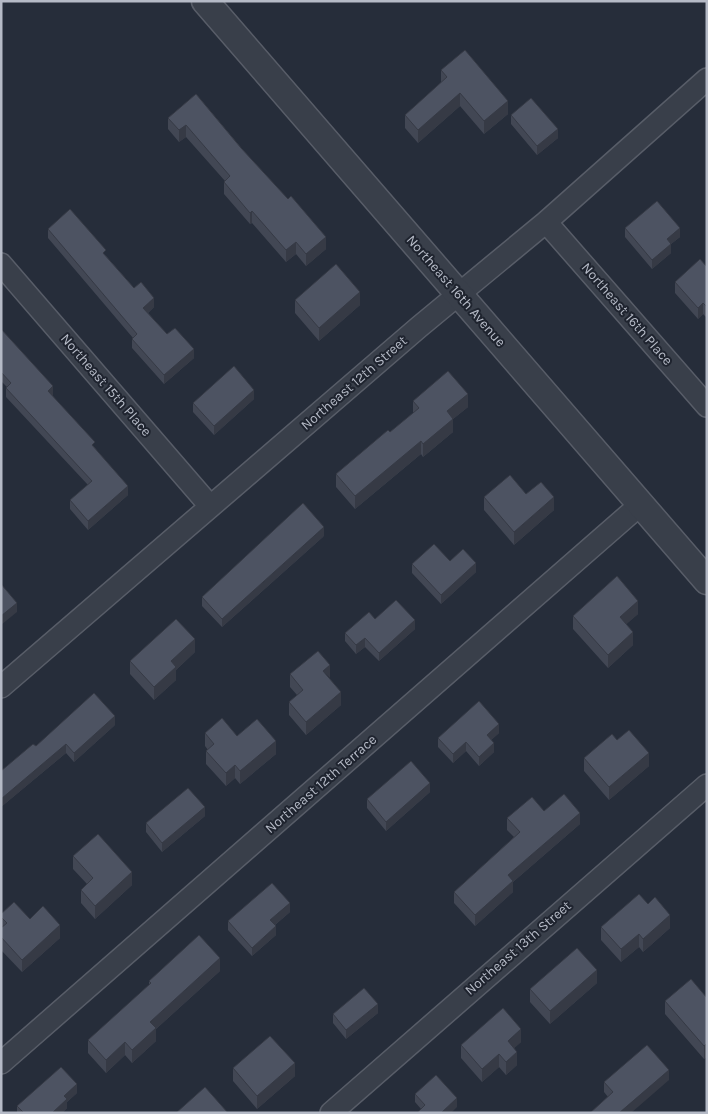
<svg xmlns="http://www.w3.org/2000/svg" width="708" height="1114" viewBox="0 0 708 1114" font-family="Karla,sans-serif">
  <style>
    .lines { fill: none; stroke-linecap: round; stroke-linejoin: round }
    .minor-casing { stroke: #585d68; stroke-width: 24 }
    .tertiary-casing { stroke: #585d68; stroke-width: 29 }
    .minor { stroke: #393f4a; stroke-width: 21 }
    .tertiary { stroke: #393f4a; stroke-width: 26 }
    .wall { fill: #424754 }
    .shaded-wall { fill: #363a45 }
    .building { fill: #4d5362; stroke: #363a45 }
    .labels { text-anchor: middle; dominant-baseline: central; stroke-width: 4; stroke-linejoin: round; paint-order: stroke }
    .street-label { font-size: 14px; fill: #b5bac6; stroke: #1f242f }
  </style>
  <rect width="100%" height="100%" fill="#262d3a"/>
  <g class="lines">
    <defs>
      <path id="minor" d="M546 222 707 406
        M1 264 210 506
        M1 687 419 327 546 222 707 79
        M1 1063 641 504
        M331 1113 707 785"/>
      <path id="tertiary" d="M205 1 707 581"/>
    </defs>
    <use href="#minor" class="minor-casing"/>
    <use href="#tertiary" class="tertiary-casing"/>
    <use href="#minor" class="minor"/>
    <use href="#tertiary" class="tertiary"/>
  </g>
  <path class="wall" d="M441 70 508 114 484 134 460 106 418 143 405 128V115L441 83Z
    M196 94 326 249 306 266 296 254 286 262 252 223 250 224 224 194V182L225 181 186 137 179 142 168 129V118Z
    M511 115 558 138 537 155 511 124Z
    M625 228 680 237 671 244V253L652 269 625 237Z
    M48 229 106 256 134 288 154 307 148 313 167 334 194 358 164 384 132 348V339L133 338 48 238Z
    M707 267V318L703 314 698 319 675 293V282Z
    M295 300 360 305 319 341 295 313Z
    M1 329 52 395 95 448 128 495 88 530 70 509V500L88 485 6 397V388L7 387 1 381Z
    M254 399 214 435 193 412V403Z
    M413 401 468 407 453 419V432L423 457 421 454 355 509 336 487V474L413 414Z
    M526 494 554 510 514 545 484 510V497Z
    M324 536 222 627 202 606V597Z
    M412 564 476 572 441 604 412 573Z
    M638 614 626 624 633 645 608 668 573 629V616Z
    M375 619 415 629 379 661 365 647 356 654 345 641V633Z
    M195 652 176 670V680L154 700 130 674V661Z
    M290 674 341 705 306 735 289 715V702L297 695 290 687Z
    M115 725 74 762 66 753 1 807V771L36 746Z
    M205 733 237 736 276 754 240 784 235 778 226 786 206 764V751L208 750 205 746Z
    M499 733 491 740 494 752 479 766 466 751 453 763 438 747V738Z
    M617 740 649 766 609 800 584 771V758Z
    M430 792 386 831 367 808V799Z
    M544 811 580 824 513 882V892L475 926 454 903V892L514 837 507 830V818Z
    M205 816 162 852 146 832V823Z
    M73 856 132 885 95 919 81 903V890L87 884 73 869Z
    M648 904 670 928 643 952 639 947 621 962 601 940V927Z
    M290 912 275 925 276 935 252 956 228 930V921Z
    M1 914 60 938 22 972 1 950Z
    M220 971 156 1029V1041L132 1063 125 1055 106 1073 88 1053V1040L149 985V981Z
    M597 983 550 1024 530 1002V989Z
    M707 998V1056L704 1059 665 1014V1001Z
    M378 1013 346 1039 333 1023V1014Z
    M521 1042 514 1048 517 1065 506 1075 499 1067 482 1082 461 1058V1045Z
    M233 1068 295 1076 257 1109 233 1081Z
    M669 1080 608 1097 604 1092V1082Z
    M77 1093 67 1102V1108L62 1113H17V1106Z
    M415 1094 457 1107 421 1109 415 1102Z"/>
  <path class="shaded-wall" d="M460 93V106L418 143V130Z
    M508 101V114L484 134V121Z
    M186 125V137L179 142V130Z
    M558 129V138L537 155V146Z
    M252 211V223L250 224V213Z
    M680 228V237L671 244V253L652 269V260L667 239Z
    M326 237V249L306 266V254Z
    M296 242V254L286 262V250Z
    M360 292V305L319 341V328Z
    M154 298V307L143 317V308Z
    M703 303V314L698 319V308Z
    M194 349V358L164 384V375Z
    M53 386V395L48 400V391Z
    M254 390V399L214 435V426Z
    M468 394V407L453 419V432L423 457V444L447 411Z
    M421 441V454L355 509V496Z
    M128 486V495L88 530V521Z
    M554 497V510L514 545V532Z
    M324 527V536L222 627V619Z
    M476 563V572L441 604V595Z
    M638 601V614L620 630V617Z
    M17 603V612L1 625V616Z
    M415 620V629L379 661V653Z
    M633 632V645L608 668V655Z
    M365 638V647L356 654V645Z
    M195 639V652L176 670V680L154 700V687L171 661Z
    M330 665V678L323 671Z
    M341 692V705L306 735V722Z
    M115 716V725L74 762V753Z
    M499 724V733L487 744V735Z
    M276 741V754L240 784V771Z
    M466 742V751L453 763V754Z
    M494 743V752L479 766V757Z
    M66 744V753L1 807V799Z
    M649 753V766L609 800V787Z
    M235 765V778L226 786V773Z
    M430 783V792L386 831V822Z
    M205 807V816L162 852V843Z
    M580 813V824L513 882V892L475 926V915L508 875Z
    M132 872V885L95 919V906Z
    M290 903V912L270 929V920Z
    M670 915V928L643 952V939Z
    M60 925V938L22 972V960Z
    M276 926V935L252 956V948Z
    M639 934V947L621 962V949Z
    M220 958V971L156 1029V1041L132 1063V1050L150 1022Z
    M597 970V983L550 1024V1011Z
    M378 1004V1013L346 1039V1030Z
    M521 1029V1042L508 1054V1041Z
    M125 1042V1055L106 1073V1060Z
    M707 1043V1056L704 1059V1046Z
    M517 1052V1065L506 1075V1062Z
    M499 1054V1067L482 1082V1069Z
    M295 1063V1076L257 1109V1096Z
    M669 1070V1080L631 1113H619Z
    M77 1084V1093L67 1102V1108L62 1113H52L64 1096Z
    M457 1098V1107L451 1113H441Z"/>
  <path class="building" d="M465 50 508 101 484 121 460 93 418 130 405 115 447 77 441 70Z
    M196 94 241 148 288 199 291 196 326 237 306 254 296 242 286 250 252 211 250 213 224 182 230 176 186 125 179 130 168 118Z
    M531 98 558 129 537 146 511 115Z
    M657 201 680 228 667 239 671 244 652 260 625 228Z
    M70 209 106 250 103 253 134 288 141 282 154 298 143 308 167 334 175 328 194 349 164 375 132 339 137 334 48 229Z
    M700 259 707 267V307L703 303 698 308 675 282Z
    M336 264 360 292 319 328 295 300Z
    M1 329 53 386 48 391 95 442 92 445 128 486 88 521 70 500 92 481 6 388 11 383 1 372Z
    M234 366 254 390 214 426 193 403Z
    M448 371 468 394 447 411 453 419 423 444 421 441 355 496 336 474 388 430 390 432 419 408 413 401Z
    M510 475 526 494 541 482 554 497 514 532 484 497Z
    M303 503 324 527 222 619 202 597Z
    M434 544 450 561 463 549 476 563 441 595 412 564Z
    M617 576 638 601 620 617 633 632 608 655 573 616Z
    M1 584 17 603 1 616Z
    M396 600 415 620 379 653 365 638 356 645 345 633 369 612 375 619Z
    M176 619 195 639 171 661 176 667 154 687 130 661Z
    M318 651 330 665 323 671 341 692 306 722 289 702 303 690 290 674Z
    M94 693 115 716 74 753 66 744 1 799V771L33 744 36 746Z
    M479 701 499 724 487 735 494 743 479 757 466 742 453 754 438 738Z
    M222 718 237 736 257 719 276 741 240 771 235 765 226 773 206 751 214 744 205 733Z
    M629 730 649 753 609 787 584 758 612 734 617 740Z
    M411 761 430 783 386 822 367 799Z
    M188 788 205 807 162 843 146 823Z
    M564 794 580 813 508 875 513 881 475 915 454 892 520 832 507 818 532 797 544 811Z
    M98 834 132 872 95 906 81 890 93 878 73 856Z
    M272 883 290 903 270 920 276 926 252 948 228 921Z
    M639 894 648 904 655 897 670 915 643 939 639 934 621 949 601 927Z
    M14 902 30 919 43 906 60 925 22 960 1 937V928L7 923 1 917V914Z
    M199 935 220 958 150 1022 156 1028 132 1050 125 1042 106 1060 88 1040 151 983 149 981Z
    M577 948 597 970 550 1011 530 989Z
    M691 979 707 998V1043L704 1046 665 1001Z
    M364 988 378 1004 346 1030 333 1014Z
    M503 1008 521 1029 508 1041 517 1052 506 1062 499 1054 482 1069 461 1045Z
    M270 1036 295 1063 257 1096 233 1068Z
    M647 1045 669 1070 619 1113H590L613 1092 604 1082Z
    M61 1067 77 1084 64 1096 67 1099 52 1113H24L17 1106Z
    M436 1075 457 1098 441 1113H417L425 1105 415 1094Z
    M205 1087 228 1113H176Z"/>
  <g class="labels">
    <g class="street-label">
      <text transform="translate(456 291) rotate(49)">Northeast 16th Avenue</text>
      <text transform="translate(627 314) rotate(49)">Northeast 16th Place</text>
      <text transform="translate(354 383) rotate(-41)">Northeast 12th Street</text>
      <text transform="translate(106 385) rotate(49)">Northeast 15th Place</text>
      <text transform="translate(321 784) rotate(-41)">Northeast 12th Terrace</text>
      <text transform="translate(518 948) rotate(-41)">Northeast 13th Street</text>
    </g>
  </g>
  <rect width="708" height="1114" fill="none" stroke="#b5bac6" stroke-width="5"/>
</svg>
